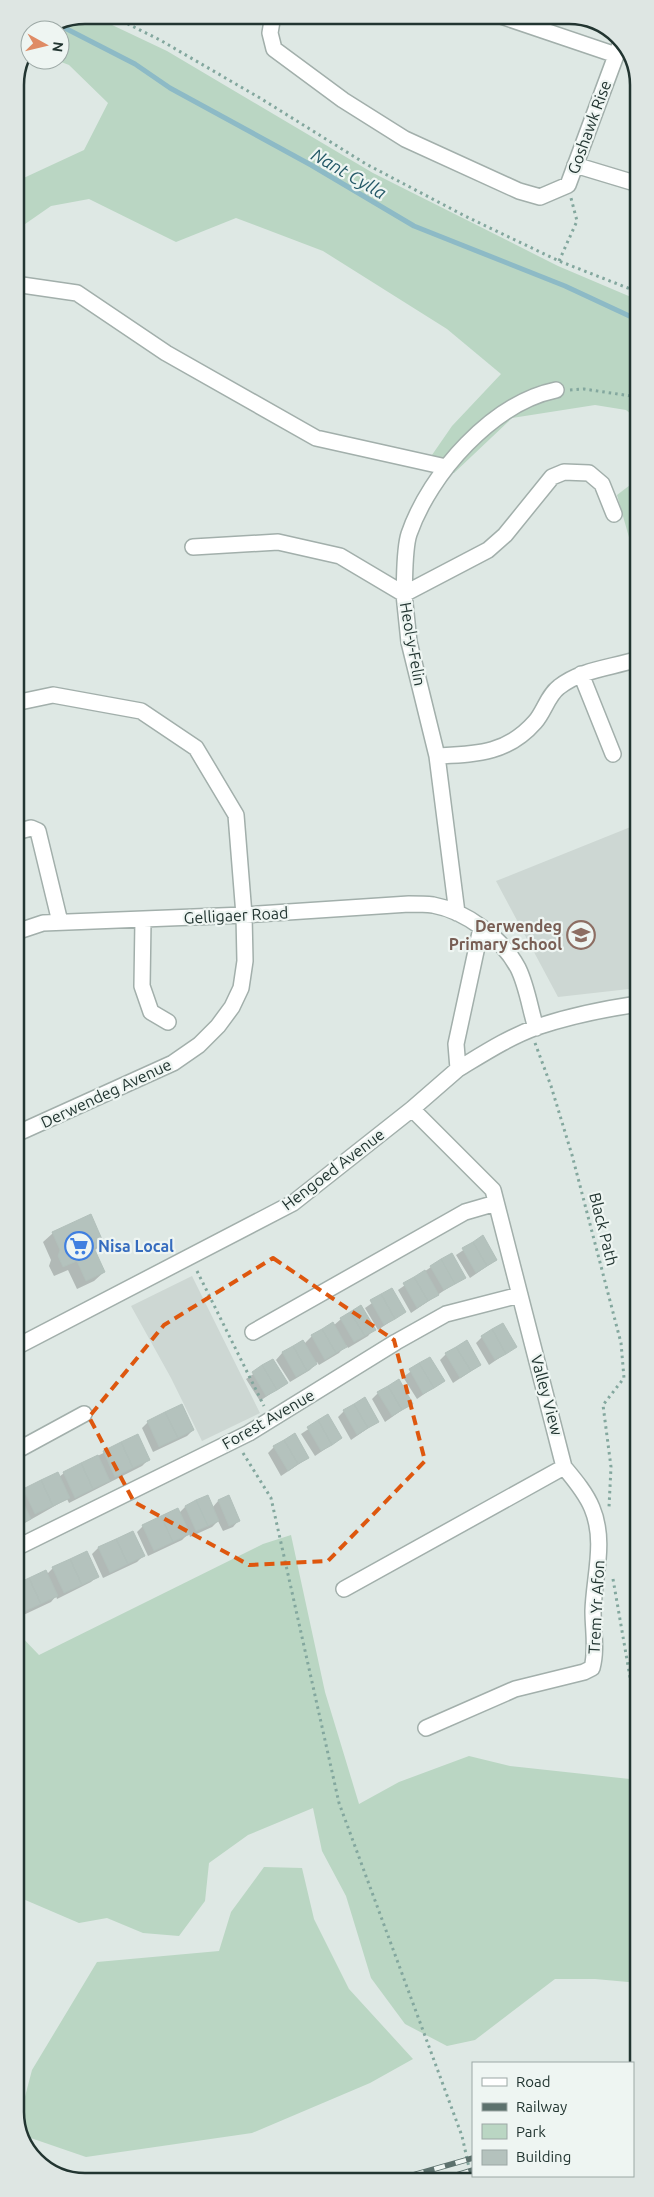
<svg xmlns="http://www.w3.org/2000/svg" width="654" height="2197" viewBox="0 0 654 2197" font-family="Ubuntu,sans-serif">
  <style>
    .built { fill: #cdd7d3 }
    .green { fill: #bad6c3 }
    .shadow { fill: #0003 }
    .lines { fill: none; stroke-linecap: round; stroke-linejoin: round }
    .stream { stroke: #8dbac6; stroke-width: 5 }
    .building { fill: #b4c2bd; stroke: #b2c0bb }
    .minor-casing { stroke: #a2afab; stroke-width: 18 }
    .path { stroke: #83a79e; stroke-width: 3; stroke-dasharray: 2.5 4; stroke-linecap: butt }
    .minor { stroke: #fff; stroke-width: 15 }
    .rail-casing { stroke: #5c716d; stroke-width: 5.5 }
    .rail { stroke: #eef5f2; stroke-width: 4; stroke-dasharray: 11; stroke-linecap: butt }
    .marked { fill: none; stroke: #de570e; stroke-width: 4; stroke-dasharray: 10 6; stroke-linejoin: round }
    .labels { text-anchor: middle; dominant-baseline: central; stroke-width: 4.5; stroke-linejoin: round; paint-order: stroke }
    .street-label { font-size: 16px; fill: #223531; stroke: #eef5f2 }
    .education-label { font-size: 16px; font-weight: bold; fill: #785e54; stroke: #eef5f2; text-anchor: end }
    .shop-label { font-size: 16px; font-weight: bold; fill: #366cbe; stroke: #eef5f2; text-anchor: start }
    .water-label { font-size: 18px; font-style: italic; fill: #255968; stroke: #eef5f2 }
    .rim { fill: none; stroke: #223531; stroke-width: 2.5 }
  </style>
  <rect width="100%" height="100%" fill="#dee8e4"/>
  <path class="built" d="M638 824V988L558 997 496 881Z
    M192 1276 260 1413 202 1441 171 1378 131 1306Z"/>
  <path class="green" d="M84 15H91L167 51 373 173 558 266 638 300V420L626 410 595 405 512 418 454 473 423 468 452 426 501 374 447 329 323 251 236 218 176 242 89 199 51 206 15 231V182L84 150 108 103 69 65 56 60H60V30H48Z
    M638 479V569L617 495Z
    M291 1535 325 1692 359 1804 399 1782 469 1756 510 1766 639 1780V1983L595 1979H555L475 2040 447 2046 405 2024 371 1978 346 1896 322 1851 313 1808 248 1835 209 1863 205 1901 179 1936 143 1933 107 1918 79 1923 16 1896V1631L39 1655 263 1544Z
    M264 1867 302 1868 314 1919 349 1989 413 2059 370 2083 252 2133 86 2157 22 2135 17 2127 32 2070 97 1962 219 1951 231 1912Z
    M486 2176H534L517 2181H481L480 2178Z"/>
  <path class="shadow" d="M53 1233 103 1243 94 1251 104 1272 94 1281 77 1289 68 1270 54 1276 49 1266 51 1260 43 1242Z
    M483 1237 496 1260 470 1278 456 1255Z
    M431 1267 464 1277 411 1313 398 1290Z
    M391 1290 404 1312 378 1330 365 1308Z
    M361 1307 374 1329 368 1336 348 1348 346 1345 339 1353 319 1365 317 1362 310 1370 290 1382 276 1360 282 1353 303 1341 304 1344 312 1336 332 1324 333 1326 341 1319Z
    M482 1337 515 1347 489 1365 476 1343Z
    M446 1354 480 1365 453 1383 440 1360Z
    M430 1358 443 1381 417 1399 403 1377Z
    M273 1361 286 1383 260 1401 246 1379Z
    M378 1393 412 1403 385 1422 372 1399Z
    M344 1411 377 1422 351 1440 338 1417Z
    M328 1416 341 1438 315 1456 301 1434Z
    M148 1422 193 1430 187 1436 153 1452 142 1428Z
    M137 1436 148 1460 142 1466 69 1503 67 1499 16 1528V1496L23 1490 59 1477 64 1473Z
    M274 1447 308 1458 281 1476 268 1453Z
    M228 1497 239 1520 233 1527 223 1531 218 1521 212 1527 190 1537 189 1533 182 1540 148 1556 137 1532 143 1526 179 1513 185 1507 212 1508 218 1501Z
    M132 1532 143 1556 137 1562 103 1578 92 1554 98 1548Z
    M86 1553 97 1576 91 1582 57 1599 56 1596 51 1602 17 1618 16 1586 47 1574 52 1569Z"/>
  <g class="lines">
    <path class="stream" d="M59 25 135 64 170 88 311 165 414 226 565 286 638 320"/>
  </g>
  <path class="building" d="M91 1214 104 1244 94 1248 105 1272 86 1281 77 1261 63 1267 58 1256 60 1250 52 1232Z
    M483 1235 497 1260 487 1266 473 1242Z
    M473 1242 487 1266 476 1273 462 1248Z
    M452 1253 466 1278 455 1284 441 1259Z
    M441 1259 455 1284 444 1290 430 1266Z
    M425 1270 439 1295 428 1301 414 1277Z
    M414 1277 428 1301 417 1308 403 1283Z
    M392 1288 406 1312 395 1319 381 1294Z
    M381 1294 395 1319 384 1325 370 1300Z
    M361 1305 376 1330 365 1336 350 1312Z
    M350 1312 365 1336 354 1342 340 1318Z
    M333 1322 347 1347 336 1353 322 1329Z
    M503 1323 517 1347 506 1354 492 1329Z
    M322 1329 336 1353 325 1360 311 1335Z
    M492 1329 506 1354 495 1360 481 1336Z
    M303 1340 317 1364 307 1371 293 1346Z
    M467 1340 481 1365 471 1371 456 1347Z
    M293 1346 307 1371 296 1377 282 1352Z
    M456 1347 471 1371 460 1378 445 1353Z
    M430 1357 445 1381 434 1388 419 1363Z
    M273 1359 288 1383 277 1390 262 1365Z
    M419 1363 434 1388 423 1394 409 1369Z
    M262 1365 277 1390 266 1396 252 1372Z
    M399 1379 413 1404 402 1410 388 1386Z
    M388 1386 402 1410 392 1416 377 1392Z
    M365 1397 379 1422 368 1428 354 1404Z
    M182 1404 194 1430 178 1438 165 1412Z
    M354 1404 368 1428 357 1435 343 1410Z
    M165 1412 178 1438 159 1447 147 1421Z
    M328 1414 342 1438 332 1445 318 1420Z
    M318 1420 332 1445 321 1451 307 1427Z
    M295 1433 309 1458 298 1464 284 1440Z
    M138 1434 150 1460 133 1468 121 1442Z
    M284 1440 298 1464 288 1471 273 1446Z
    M121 1442 133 1468 115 1477 103 1451Z
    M98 1455 110 1481 93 1489 81 1463Z
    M81 1463 93 1489 75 1498 63 1472Z
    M58 1472 70 1498 53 1506 41 1480Z
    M41 1480 53 1506 35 1514 23 1489Z
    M19 1494 31 1519 16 1526V1495Z
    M208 1495 219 1521 208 1526 196 1500Z
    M229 1495 240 1521 229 1526 218 1500Z
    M196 1500 208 1526 196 1531 185 1506Z
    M178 1508 190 1534 173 1542 161 1516Z
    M161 1516 173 1542 154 1551 142 1525Z
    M133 1531 145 1556 128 1564 116 1539Z
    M116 1539 128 1564 110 1573 98 1547Z
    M87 1551 99 1577 82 1585 70 1559Z
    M70 1559 82 1585 64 1593 52 1567Z
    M46 1570 58 1596 41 1604 29 1578Z
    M29 1578 41 1604 23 1612 16 1598V1584Z"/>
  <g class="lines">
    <defs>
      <path id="minor" d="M273 15 270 33 274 49 343 100 405 139 519 191 540 197 568 185 621 42
        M498 15 616 55
        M575 165 638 184
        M15 284 77 293 166 353 316 438 446 467
        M193 547 278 542 340 556 404 594 409 642 437 756 457 913
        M404 594 488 550 505 535 552 477 564 472 589 473 602 484 614 514
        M404 594C405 577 404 549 409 534 430 473 493 403 556 390
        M581 674 613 754
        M15 703 53 695 141 711 196 748 236 815 244 915 245 961 241 988 232 1007 218 1026 199 1045 173 1063 16 1134
        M437 756C476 754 507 754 535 722 544 712 548 695 559 687 582 669 611 668 638 659
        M16 832 31 828 38 831 60 922
        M143 920 142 986 151 1012 168 1022
        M16 932 43 923 244 915 409 904C417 904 425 904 433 905 466 911 502 938 518 968 527 986 530 1009 536 1028
        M458 1069C483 1054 509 1037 537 1027 570 1016 604 1009 638 1004
        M253 1332 465 1212 496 1203
        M16 1347 293 1203 412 1109 458 1069 456 1044 481 928
        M16 1451 84 1414
        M16 1548 249 1433 396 1342 446 1314 520 1295
        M344 1589 564 1467 493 1190 412 1109
        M426 1728 515 1689 584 1672 592 1668C597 1650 593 1630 593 1611 594 1577 606 1541 592 1508 586 1493 574 1479 564 1467"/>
    </defs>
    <use href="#minor" class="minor-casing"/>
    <path class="path" d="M110 15 160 40 260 98 366 164 465 216 559 261 638 292
      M559 261 577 221 571 198
      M570 390 584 389 638 397
      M535 1043 551 1086 572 1155 621 1343 624 1378 603 1405 611 1467 609 1507
      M197 1271 264 1406
      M243 1453 271 1498 339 1803 462 2136 472 2181
      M613 1579 635 1706 639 1716"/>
    <use href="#minor" class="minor"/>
    <defs>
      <path id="rail" d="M633 2103 639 2101
        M633 2116 639 2113
        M392 2181 473 2158
        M437 2181 473 2170"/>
    </defs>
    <use href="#rail" class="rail-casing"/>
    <use href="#rail" class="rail"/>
  </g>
  <path class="marked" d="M273 1258 394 1340 425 1461 328 1561 249 1565 134 1502 89 1417 164 1325Z"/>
  <defs>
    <symbol id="school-ring" viewBox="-11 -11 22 22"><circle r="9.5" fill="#eef5f2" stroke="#8d6e63" stroke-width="1.5"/><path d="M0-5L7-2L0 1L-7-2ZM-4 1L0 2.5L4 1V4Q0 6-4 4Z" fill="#8d6e63"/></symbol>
    <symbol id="supermarket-ring" viewBox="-11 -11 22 22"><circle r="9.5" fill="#eef5f2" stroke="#3f7fe0" stroke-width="1.5"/><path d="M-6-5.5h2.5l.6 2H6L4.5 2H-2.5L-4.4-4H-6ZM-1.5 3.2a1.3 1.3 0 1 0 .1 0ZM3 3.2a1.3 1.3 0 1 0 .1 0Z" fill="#3f7fe0"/></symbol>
  </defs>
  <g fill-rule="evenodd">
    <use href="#school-ring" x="565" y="919" width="32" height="32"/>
    <use href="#supermarket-ring" x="63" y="1230" width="32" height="32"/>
  </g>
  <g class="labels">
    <g class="street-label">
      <text transform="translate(589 127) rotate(-70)">Goshawk Rise</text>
      <text transform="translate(413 644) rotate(80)">Heol-y-Felin</text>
      <text transform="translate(236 915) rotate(-3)">Gelligaer Road</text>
      <text transform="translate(106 1093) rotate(-25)">Derwendeg Avenue</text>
      <text transform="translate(333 1169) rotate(-37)">Hengoed Avenue</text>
      <text transform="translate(604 1229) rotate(76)">Black Path</text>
      <text transform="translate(547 1395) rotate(75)">Valley View</text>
      <text transform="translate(268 1419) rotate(-30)">Forest Avenue</text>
      <text transform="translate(596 1607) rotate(-87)">Trem Yr Afon</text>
    </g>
    <g class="education-label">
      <text x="562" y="926">Derwendeg<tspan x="562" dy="18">Primary School</tspan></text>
    </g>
    <g class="shop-label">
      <text x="98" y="1246">Nisa Local</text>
    </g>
    <g class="water-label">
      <text transform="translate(349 173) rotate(30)">Nant Cylla</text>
    </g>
  </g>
  <path d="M0 0H654V2197H0ZM85 24H569A61 61 0 0 1 630 85V2112A61 61 0 0 1 569 2173H85A61 61 0 0 1 24 2112V85A61 61 0 0 1 85 24Z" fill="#dee6e3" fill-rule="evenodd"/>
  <path class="rim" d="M85 24H569A61 61 0 0 1 630 85V2112A61 61 0 0 1 569 2173H85A61 61 0 0 1 24 2112V85A61 61 0 0 1 85 24Z"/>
  <rect x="472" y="2062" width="162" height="115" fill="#eef5f2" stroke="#9ca8a5"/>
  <rect x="482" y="2078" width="25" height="8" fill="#ffffff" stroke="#9ca8a5"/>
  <text x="516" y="2087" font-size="15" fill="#223531">Road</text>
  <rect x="482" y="2103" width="25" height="8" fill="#5c716d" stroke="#9ca8a5"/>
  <text x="516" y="2112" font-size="15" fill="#223531">Railway</text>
  <rect x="482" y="2124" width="25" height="15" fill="#bad6c3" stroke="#9ca8a5"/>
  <text x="516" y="2137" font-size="15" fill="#223531">Park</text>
  <rect x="482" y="2150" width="25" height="15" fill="#b4c2bd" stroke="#9ca8a5"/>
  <text x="516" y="2162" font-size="15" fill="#223531">Building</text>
  <g transform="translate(45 45) rotate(98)"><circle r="24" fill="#eef5f2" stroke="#9ca8a5"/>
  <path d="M0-4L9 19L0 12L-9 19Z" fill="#df8b65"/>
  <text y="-8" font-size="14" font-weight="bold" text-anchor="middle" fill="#223531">N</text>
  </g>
</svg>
